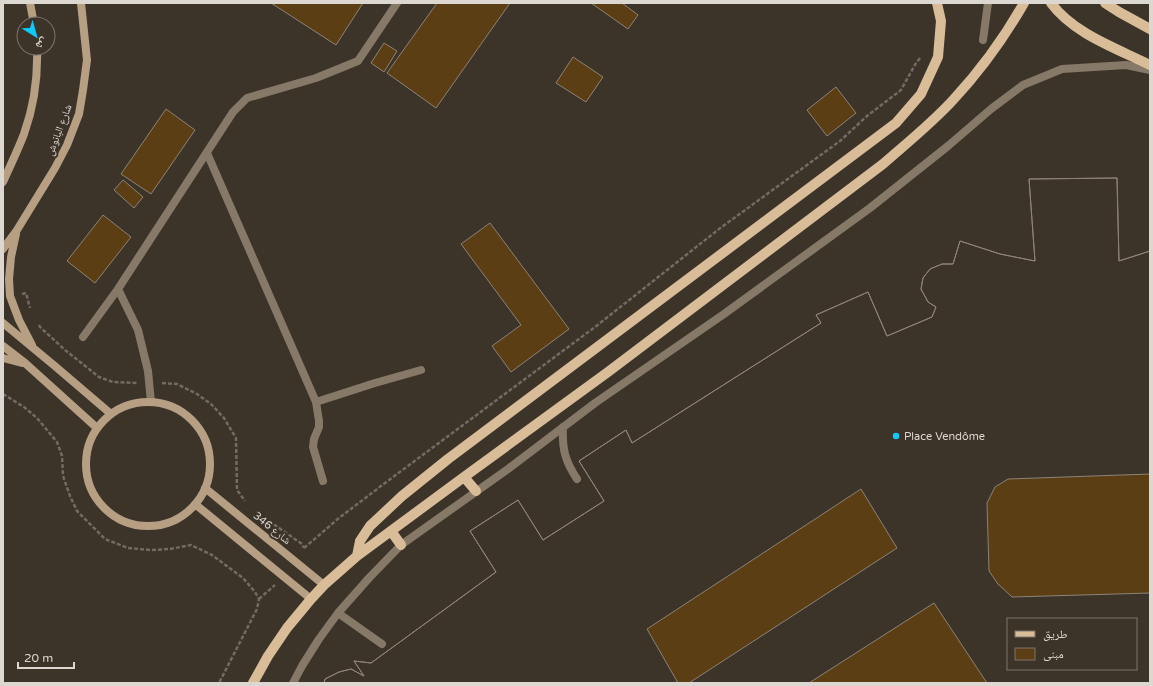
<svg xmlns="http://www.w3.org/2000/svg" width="1153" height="686" viewBox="0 0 1153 686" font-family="'Varela Round','Noto Naskh Arabic',sans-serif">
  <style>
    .building { fill: #5b3e14; stroke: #8d8377; fill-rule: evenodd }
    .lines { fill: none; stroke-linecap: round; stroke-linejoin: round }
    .path { stroke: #736b63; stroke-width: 2.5; stroke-dasharray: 4 2; stroke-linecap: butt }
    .lane { stroke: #877967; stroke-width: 8 }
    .secondary { stroke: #b69f83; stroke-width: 8 }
    .primary { stroke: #d9bc98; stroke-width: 10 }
    .poi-dot { fill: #0dcafa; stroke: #3c3329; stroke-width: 1.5 }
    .labels { text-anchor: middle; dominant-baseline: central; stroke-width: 4; stroke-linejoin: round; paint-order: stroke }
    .street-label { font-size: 11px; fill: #ddd7d1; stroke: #3c3329 }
    .poi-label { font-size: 11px; fill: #ddd7d1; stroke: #3c3329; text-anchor: start }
  </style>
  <rect width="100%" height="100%" fill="#3c3329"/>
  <path class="building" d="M271 3H363L336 45Z
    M437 3H510L436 108 387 73Z
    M591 3H622L638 15 628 29Z
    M384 43 397 51 384 72 371 63Z
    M573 57 603 77 586 102 556 83Z
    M836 87 856 113 827 136 807 110Z
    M166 109 195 130 151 194 121 174Z
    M1117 178 1119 261 1150 251V683H324L325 679 339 672 351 669 364 676 354 661 371 663 496 572 470 531 518 500 543 540 604 501 579 461 626 430 632 443 821 323 816 315 868 292 887 336 932 317 936 307 928 302 921 289 923 278 930 269 942 264H953L960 241 1000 254 1035 261 1029 179ZM1008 619H1136V669H1008Z
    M1117 178 1119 261 1150 251V683H324L325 679 339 672 351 669 364 676 354 661 371 663 496 572 470 531 518 500 543 540 604 501 579 461 626 430 632 443 821 323 816 315 868 292 887 336 932 317 936 307 928 302 921 289 923 278 930 269 942 264H953L960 241 1000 254 1035 261 1029 179ZM1008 619H1136V669H1008Z
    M123 180 143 197 134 208 114 190Z
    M103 215 131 237 95 283 67 261Z
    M490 223 569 329 511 372 492 346 521 325 461 244Z
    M1150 474V593L1012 597 998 584 989 571 987 503 995 487 1008 479Z
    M861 489 897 548 689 683H678L647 629Z
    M934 603 987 683H809Z"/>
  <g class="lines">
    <path class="path" d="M22 294 26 293 30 308
      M39 325 40 327 65 350 99 377 113 382 137 383
      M162 383 177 384 197 394 211 404 224 418 236 438 237 490 245 501
      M3 394 24 407 37 418 57 442 62 456 63 476 70 496 77 511 105 539 128 548 151 550 170 549 191 545 212 555 243 578 255 592 259 599 257 609 219 683
      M269 521 302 544 304 548
      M304 548 339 518 385 483 595 327 719 229 840 141 867 116 901 90 916 63 921 57
      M259 599 275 585"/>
    <path class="lane" d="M983 40 988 3
      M207 153 316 402 319 421V427L314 439 313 447 323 481
      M118 289 138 330 148 371 151 402
      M83 337 118 289 233 112 247 98 316 78 358 61 397 3
      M316 402 375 383 421 370
      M563 427C562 449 565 461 577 479
      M338 613 382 644
      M293 683 302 666 319 639 338 613 369 578 401 545 508 469 595 403 724 314 870 208 948 146 991 109 1023 85 1062 69 1126 65 1150 70"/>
    <path class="secondary" d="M30 3 34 24
      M3 182C10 166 18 150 24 134 34 106 38 77 37 48
      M16 234 11 257 9 279 10 296 19 320 32 345
      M3 249 17 230 55 168 67 145 79 114 83 90 87 60 81 3
      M3 323 56 367 111 414
      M3 346 25 363 97 428
      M3 358 22 363
      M86 464a62 62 0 1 1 124 0a62 62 0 1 1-124 0Z
      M205 488 324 585
      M195 504 311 599"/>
    <path class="primary" d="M1051 3C1074 34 1116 48 1150 65
      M1105 3 1119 12 1150 29
      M464 477 476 491
      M391 531 401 545
      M357 556 360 541 370 526 402 496 448 459 896 123 921 94 938 57 941 21 937 3
      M253 683 268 656 287 628 311 599 324 585 357 556 464 477 608 372 883 164C907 143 932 123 953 100 981 70 1004 38 1024 3"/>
  </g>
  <circle class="poi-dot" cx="896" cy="436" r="4"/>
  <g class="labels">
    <g class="street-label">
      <text transform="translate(59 130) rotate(-69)">شارع البانوش</text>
      <text transform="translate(272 528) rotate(39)">شارع 346</text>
    </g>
    <g class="poi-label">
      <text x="904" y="436">Place Vendôme</text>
    </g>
  </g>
  <rect width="1153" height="686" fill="none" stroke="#ddd7d1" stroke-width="8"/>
  <rect x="1007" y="618" width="130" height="52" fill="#3c3329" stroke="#7c756c"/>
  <rect x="1015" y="631" width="20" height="6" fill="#d9bc98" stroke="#7c756c"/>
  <text x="1043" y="638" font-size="12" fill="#ddd7d1">طريق</text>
  <rect x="1015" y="648" width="20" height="12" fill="#5b3e14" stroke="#7c756c"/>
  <text x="1043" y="658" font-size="12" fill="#ddd7d1">مبنى</text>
  <g transform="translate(36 36) rotate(143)"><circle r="19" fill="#3c3329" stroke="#7c756c"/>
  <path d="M0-3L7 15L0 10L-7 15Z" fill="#0dcafa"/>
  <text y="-6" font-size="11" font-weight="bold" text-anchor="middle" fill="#ddd7d1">ش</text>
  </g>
  <path d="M18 662v6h56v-6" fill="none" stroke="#ddd7d1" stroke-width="2"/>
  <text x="24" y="662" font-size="12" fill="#ddd7d1" stroke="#3c3329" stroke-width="3" paint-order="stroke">20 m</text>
</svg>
